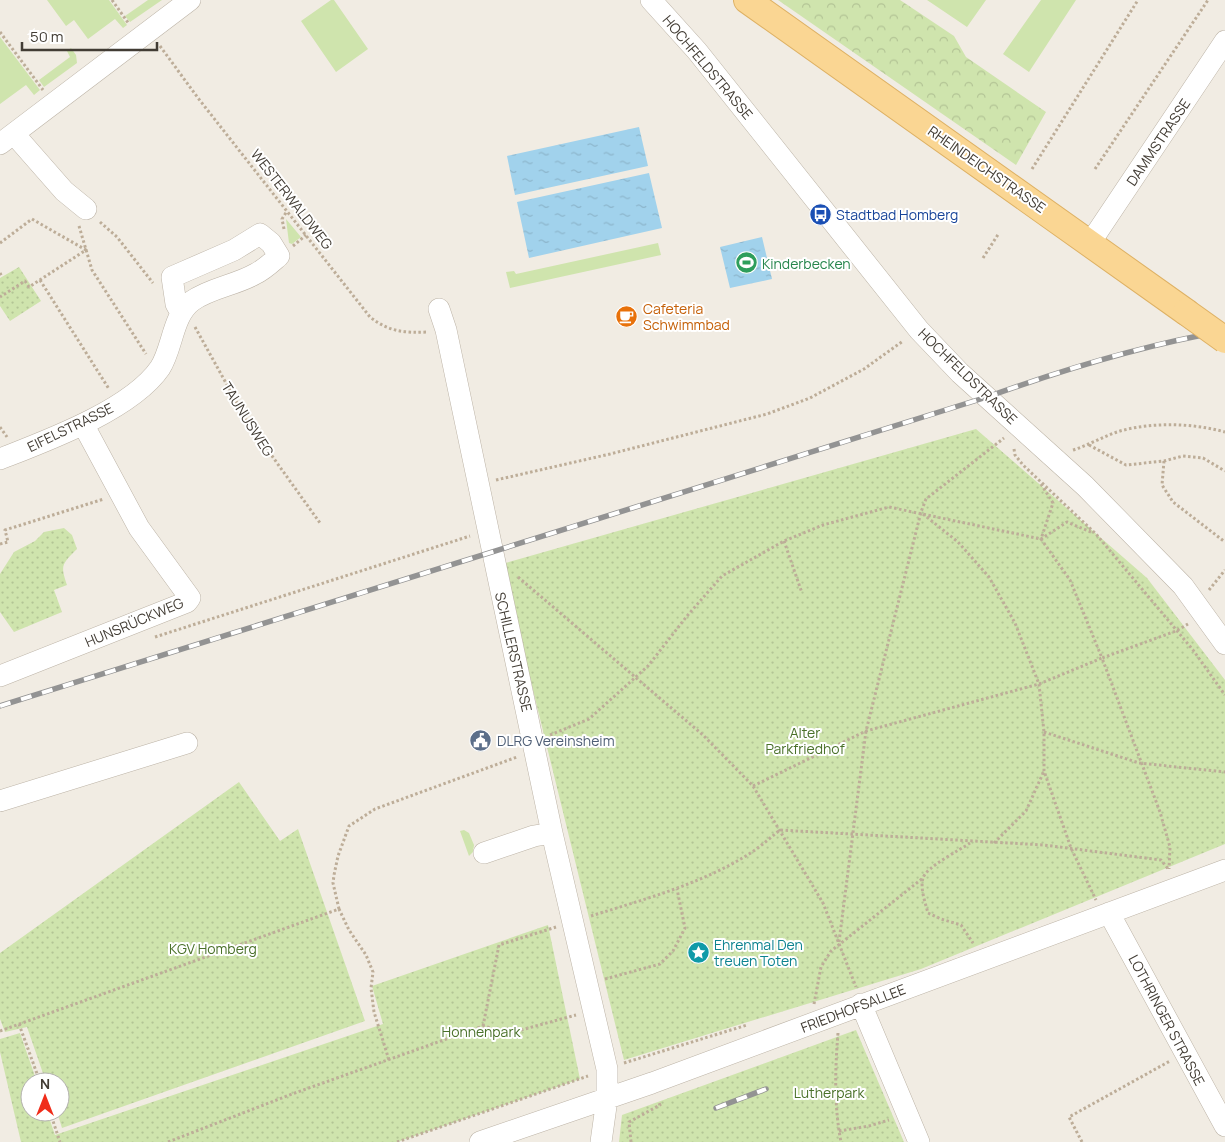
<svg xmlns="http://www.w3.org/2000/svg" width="1225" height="1142" viewBox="0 0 1225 1142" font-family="Manrope,sans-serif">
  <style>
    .grass { fill: #cfe4ad }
    .forest { fill: url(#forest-crowns) }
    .park { fill: url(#park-dots) }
    .water { fill: url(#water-ripples) }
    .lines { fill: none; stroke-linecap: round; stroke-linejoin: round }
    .minor-casing { stroke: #bcb3a6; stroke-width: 22 }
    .major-casing { stroke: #deb164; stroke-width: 28 }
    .path { stroke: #bdad98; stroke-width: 3; stroke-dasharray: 2.5 2.5; stroke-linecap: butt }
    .minor { stroke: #fff; stroke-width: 21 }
    .major { stroke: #fad693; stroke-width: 26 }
    .rail-casing { stroke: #939393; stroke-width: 5.5 }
    .rail { stroke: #fff; stroke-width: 4; stroke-dasharray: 11; stroke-linecap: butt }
    .major-bridge-casing { stroke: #deb164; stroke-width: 28; stroke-linecap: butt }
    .major-bridge { stroke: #fad693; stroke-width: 26 }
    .labels { text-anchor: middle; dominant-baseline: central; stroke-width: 4; stroke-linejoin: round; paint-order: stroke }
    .street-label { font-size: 14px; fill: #423c34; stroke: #fff }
    .transit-label { font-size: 14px; fill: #164399; stroke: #fff; text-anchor: start }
    .leisure-label { font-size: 14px; fill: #27864d; stroke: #fff; text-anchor: start }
    .food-label { font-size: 14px; fill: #c56008; stroke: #fff; text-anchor: start }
    .park-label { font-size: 14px; fill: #4a712a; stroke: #fff }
    .service-label { font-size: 14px; fill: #4e5e75; stroke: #fff; text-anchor: start }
    .culture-label { font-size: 14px; fill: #0d838f; stroke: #fff; text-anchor: start }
  </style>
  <defs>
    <pattern id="forest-crowns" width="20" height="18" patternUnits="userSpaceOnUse" patternTransform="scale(1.25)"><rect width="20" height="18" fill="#cfe4ad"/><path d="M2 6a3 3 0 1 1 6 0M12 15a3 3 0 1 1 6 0" fill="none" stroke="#b3c495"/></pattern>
    <pattern id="park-dots" width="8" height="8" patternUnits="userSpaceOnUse" patternTransform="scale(1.25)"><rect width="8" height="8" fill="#cfe4ad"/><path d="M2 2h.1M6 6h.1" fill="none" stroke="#b3c495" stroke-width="1.8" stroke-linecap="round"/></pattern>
    <pattern id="water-ripples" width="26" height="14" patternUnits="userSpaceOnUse" patternTransform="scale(1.25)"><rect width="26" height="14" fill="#a1d2ec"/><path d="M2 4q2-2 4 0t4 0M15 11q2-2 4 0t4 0" fill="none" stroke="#8cb5cb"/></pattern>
  </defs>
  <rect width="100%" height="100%" fill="#f1ece3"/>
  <path class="grass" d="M47 0H109L127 25 123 28 115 19 88 39 74 20 66 26Z
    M148 0H162L130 22 125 16Z
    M331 0H334L368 49 336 72 301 21Z
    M927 0H986L967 27Z
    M1041 0H1076L1029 72 1003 54Z
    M0 37 40 90 34 95 26 85 0 104Z
    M71 48 76 55 77 63 44 87 39 80 70 57 67 51Z
    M286 219 301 237 292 244 289 243Z
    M658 243 661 255 510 288 506 272 514 271 516 274Z
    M464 830 469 833 474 845 473 852 469 856 460 831Z"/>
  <path class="forest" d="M778 0H900L954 36 966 57 1046 112 1016 165Z"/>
  <path class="park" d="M19 267 41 301 10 321 0 306V278Z
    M976 429 1147 578 1225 680V844L921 969 624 1060 502 564Z
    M64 528 72 535 77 549C62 564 60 565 67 585L54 590 62 612 14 632 0 612V574L14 552 35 541 44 532Z
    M239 782 280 841 298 829 365 1021 62 1128 57 1112H60V1082H46L27 1027 5 1032 0 1019V953Z
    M548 925 580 1079 397 1142H21L0 1052V1039L20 1033 37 1082H30V1112H47L55 1135 383 1024 372 986Z
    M856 1030 904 1142H619L622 1115Z"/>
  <path class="water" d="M639 127 648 166 515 195 507 156Z
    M649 173 662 228 529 258 517 202Z
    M762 237 772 279 730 288 720 247Z"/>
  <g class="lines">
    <defs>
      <path id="minor" d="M651 0 697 51 919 330 960 373 1085 486 1183 586 1225 644
        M14 134 64 191 86 209
        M0 144 190 0
        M1090 243 1225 41
        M439 309 446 330 552 833 607 1069V1099L601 1142
        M0 459C46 441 131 410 160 368 173 348 172 316 192 301 210 288 236 285 255 274 264 270 272 262 279 256L271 243 260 234 234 250 172 277 176 304 181 313
        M0 676 187 602 190 598 139 528 83 424
        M0 801 187 743
        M484 853 534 836 552 833
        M1109 913 1225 1126
        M861 1004 919 1142
        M480 1142 652 1083 1225 870"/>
      <path id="major" d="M747 0 1186 312"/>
    </defs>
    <use href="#minor" class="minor-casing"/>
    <use href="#major" class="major-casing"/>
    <path class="path" d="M112 0 129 24
      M0 32 43 90
      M160 46 198 98 370 317C389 332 405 333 428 332
      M1032 169 1138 0
      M1095 169 1208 0
      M100 222 117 237 153 283
      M79 226 92 270 146 354
      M284 229 282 219 287 211
      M0 243 32 219 86 250 29 287 25 281 0 297
      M293 246 306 235
      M983 258 999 233
      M0 273 2 277
      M40 280 109 389
      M195 327 247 421 320 523
      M0 427 7 437
      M1089 445 1126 465 1164 461 1183 456 1203 458 1225 471
      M1014 449 1015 455 1023 465 1096 534 1193 650 1225 695
      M1073 450C1089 445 1104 436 1120 431 1153 422 1192 423 1225 432
      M1164 461 1162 485 1173 502 1225 542
      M496 480 610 454 767 414 810 398 864 369 903 341
      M1041 484 1053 503 1041 539 1067 522 1093 533
      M923 514 958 542 989 577 1015 623 1039 684 1044 732V771L1071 848 1096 900
      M784 541 802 593
      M0 544 8 542 5 530 104 499
      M518 577 703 735 753 786 823 903 856 987
      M1209 590 1225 570
      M155 637 470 536
      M1044 732 1139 763 1225 772
      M550 735 589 719 648 666 687 616 722 576 784 541 823 525 889 507 1041 539 1070 580 1102 658 1176 631 1188 624
      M753 786 866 731 1039 684 1102 658 1160 812 1170 847 1169 869
      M970 843C960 850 926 867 923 878 920 888 925 902 928 913L941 919 961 925 973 943
      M994 843 1026 811 1044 771
      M339 909 333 883 334 875 338 856 349 826 375 809 517 757
      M591 916C645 899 701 884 749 854 760 847 770 838 780 830L1044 845 1161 860 1169 870
      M839 942 866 731 921 512 926 499 1004 438
      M605 979 660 964 673 951 685 928 677 889
      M814 1004 821 967 831 951 923 878
      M19 1024 40 1082
      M483 1026 499 945 556 927
      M0 1031 339 909 349 930 366 955 373 972 371 988 374 1012 389 1060
      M838 1033C835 1070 834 1106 841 1142
      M624 1063 747 1025
      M50 1112 60 1142
      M839 1131 869 1126 889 1120
      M168 1142 292 1094 483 1026 510 1033 576 1015
      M397 1142 588 1076
      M631 1142 629 1122 660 1105 658 1101
      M1082 1142 1069 1117 1170 1061"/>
    <use href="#minor" class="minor"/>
    <use href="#major" class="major"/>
    <defs>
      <path id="rail" d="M0 706 987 397C1065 369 1143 345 1225 331
        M716 1108 766 1089"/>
    </defs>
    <use href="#rail" class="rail-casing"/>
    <use href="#rail" class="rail"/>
    <defs>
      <path id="major-bridge" d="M1186 312 1225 340"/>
    </defs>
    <use href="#major-bridge" class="major-bridge-casing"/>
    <use href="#major-bridge" class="major-bridge"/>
  </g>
  <defs>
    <symbol id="bus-disc" viewBox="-11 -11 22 22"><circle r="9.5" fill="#1a4fb4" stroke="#fff"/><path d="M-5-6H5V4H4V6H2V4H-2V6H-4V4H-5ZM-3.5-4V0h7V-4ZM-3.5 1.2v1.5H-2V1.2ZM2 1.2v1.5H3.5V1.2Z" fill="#fff"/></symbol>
    <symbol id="stadium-disc" viewBox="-11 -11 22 22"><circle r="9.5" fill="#2e9e5b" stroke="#fff"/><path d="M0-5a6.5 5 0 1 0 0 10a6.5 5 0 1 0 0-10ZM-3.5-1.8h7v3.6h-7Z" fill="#fff"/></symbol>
    <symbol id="cafe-disc" viewBox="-11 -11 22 22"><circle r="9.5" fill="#e8710a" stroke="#fff"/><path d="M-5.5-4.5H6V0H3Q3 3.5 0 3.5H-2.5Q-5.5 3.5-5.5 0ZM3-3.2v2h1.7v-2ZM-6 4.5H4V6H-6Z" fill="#fff"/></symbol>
    <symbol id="civic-disc" viewBox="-11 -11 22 22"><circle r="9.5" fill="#5c6f8a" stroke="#fff"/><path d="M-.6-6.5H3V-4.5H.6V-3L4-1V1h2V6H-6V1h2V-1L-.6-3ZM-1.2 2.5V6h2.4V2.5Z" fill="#fff"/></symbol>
    <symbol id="sight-disc" viewBox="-11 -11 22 22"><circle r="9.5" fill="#0f9aa8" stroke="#fff"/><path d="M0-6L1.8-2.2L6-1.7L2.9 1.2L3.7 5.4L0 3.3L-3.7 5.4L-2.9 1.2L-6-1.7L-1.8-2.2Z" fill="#fff"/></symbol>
  </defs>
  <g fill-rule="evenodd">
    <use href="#bus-disc" x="808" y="202" width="25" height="25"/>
    <use href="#stadium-disc" x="734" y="250" width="25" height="25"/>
    <use href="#cafe-disc" x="614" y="304" width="25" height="25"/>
    <use href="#civic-disc" x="468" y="728" width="25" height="25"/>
    <use href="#sight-disc" x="686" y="940" width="25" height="25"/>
  </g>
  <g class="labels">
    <g class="street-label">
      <text transform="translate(708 67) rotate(50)">HOCHFELDSTRASSE</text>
      <text transform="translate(1158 142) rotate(-56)">DAMMSTRASSE</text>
      <text transform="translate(987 169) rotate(35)">RHEINDEICHSTRASSE</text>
      <text transform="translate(292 199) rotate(52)">WESTERWALDWEG</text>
      <text transform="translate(968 376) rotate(44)">HOCHFELDSTRASSE</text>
      <text transform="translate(248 419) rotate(58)">TAUNUSWEG</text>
      <text transform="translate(70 427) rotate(-26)">EIFELSTRASSE</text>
      <text transform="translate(134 622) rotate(-23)">HUNSRÜCKWEG</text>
      <text transform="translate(514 652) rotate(77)">SCHILLERSTRASSE</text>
      <text transform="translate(853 1008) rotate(-21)">FRIEDHOFSALLEE</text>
      <text transform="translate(1167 1020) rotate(62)">LOTHRINGER STRASSE</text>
    </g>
    <g class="transit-label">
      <text x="836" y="214">Stadtbad Homberg</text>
    </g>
    <g class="leisure-label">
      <text x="762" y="263">Kinderbecken</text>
    </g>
    <g class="food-label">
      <text x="643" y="308">Cafeteria<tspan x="643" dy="16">Schwimmbad</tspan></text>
    </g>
    <g class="park-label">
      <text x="805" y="732">Alter<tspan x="805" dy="16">Parkfriedhof</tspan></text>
      <text x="213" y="948">KGV Homberg</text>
      <text x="481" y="1031">Honnenpark</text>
      <text x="829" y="1092">Lutherpark</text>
    </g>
    <g class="service-label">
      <text x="497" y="740">DLRG Vereinsheim</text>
    </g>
    <g class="culture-label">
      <text x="714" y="944">Ehrenmal Den<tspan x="714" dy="16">treuen Toten</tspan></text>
    </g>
  </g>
  <g transform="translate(45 1097)"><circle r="24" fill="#ffffff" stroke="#b3b1ae"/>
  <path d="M0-4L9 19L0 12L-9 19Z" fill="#f02c1a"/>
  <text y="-8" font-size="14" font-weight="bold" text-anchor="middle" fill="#423c34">N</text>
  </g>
  <path d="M22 42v8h135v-8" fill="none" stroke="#423c34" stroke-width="2.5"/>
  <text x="30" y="42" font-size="15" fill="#423c34" stroke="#ffffff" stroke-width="4" paint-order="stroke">50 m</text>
</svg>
